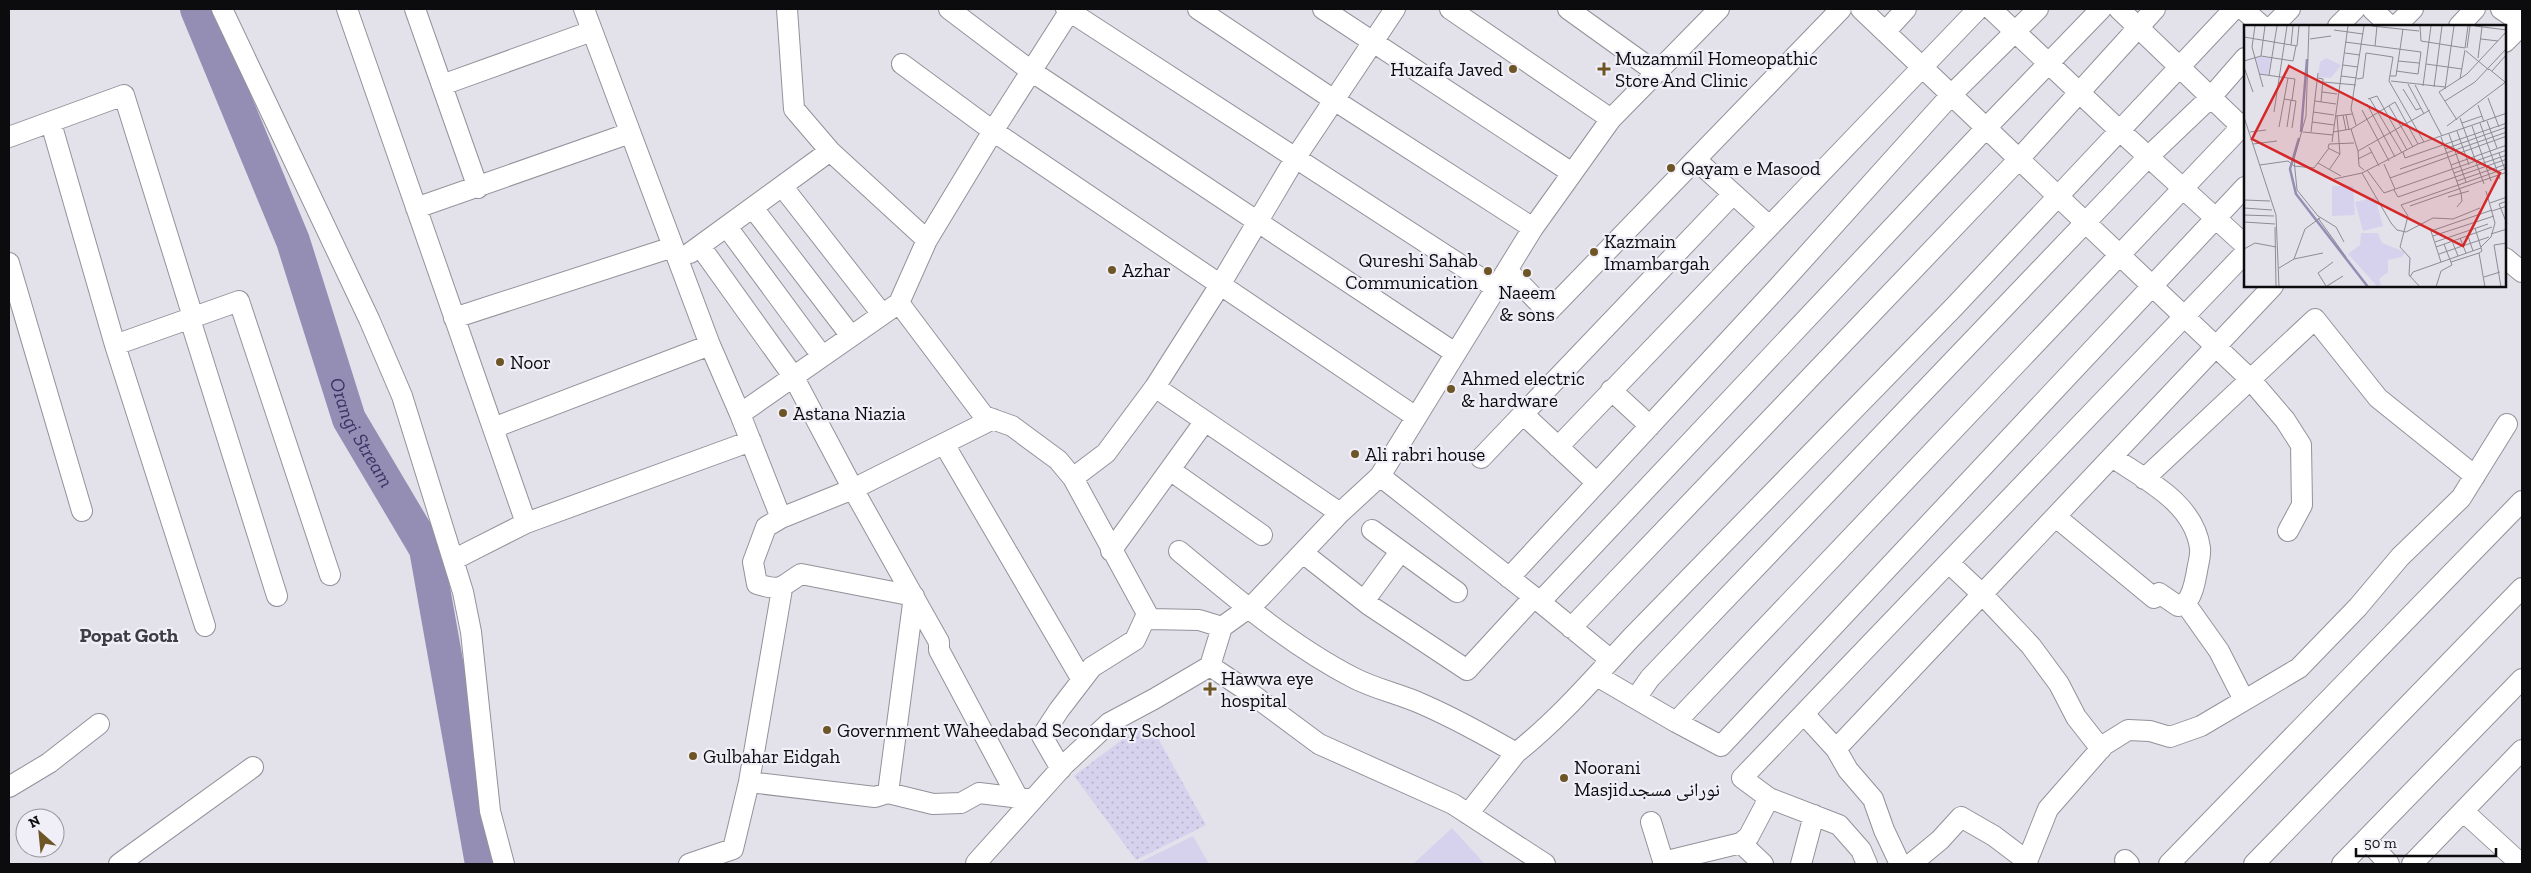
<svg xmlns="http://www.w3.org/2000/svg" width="2531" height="873" viewBox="0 0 2531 873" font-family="'Zilla Slab','Noto Naskh Arabic',serif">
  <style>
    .park { fill: url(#park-dots) }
    .garden { fill: #d6d2ee }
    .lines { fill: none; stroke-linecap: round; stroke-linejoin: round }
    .river { stroke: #948eb5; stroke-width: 34 }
    .minor-casing { stroke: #93929b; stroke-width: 22 }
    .minor { stroke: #fff; stroke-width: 20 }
    .poi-dot { fill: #6e5526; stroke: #f0eff8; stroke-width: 2 }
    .labels { text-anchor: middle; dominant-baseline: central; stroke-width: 4.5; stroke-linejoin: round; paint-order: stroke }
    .poi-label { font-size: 19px; fill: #0c0b0e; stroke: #f0eff8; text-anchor: start }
    .water-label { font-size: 20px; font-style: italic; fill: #3d3264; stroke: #f0eff8 }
    .neighbourhood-label { font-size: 20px; font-weight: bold; fill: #3e3d44; stroke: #f0eff8 }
    .inset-river { fill: none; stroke: #948eb5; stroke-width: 2.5 }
    .inset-road { fill: none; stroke: #8d8c93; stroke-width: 1 }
    .view { fill: #d62828; fill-opacity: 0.15; stroke: #d62828; stroke-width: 2.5 }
    .inset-edge { fill: none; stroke: #0c0b0e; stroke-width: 2.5 }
  </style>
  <defs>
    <pattern id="park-dots" width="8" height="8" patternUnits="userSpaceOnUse" patternTransform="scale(1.25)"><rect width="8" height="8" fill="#d6d2ee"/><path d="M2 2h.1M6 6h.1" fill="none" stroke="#b6b3cb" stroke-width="1.8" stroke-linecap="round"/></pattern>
  </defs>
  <rect width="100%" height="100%" fill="#e3e2eb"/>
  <path class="park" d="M1148 720 1206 825 1136 860 1074 776Z"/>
  <path class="garden" d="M1452 828 1485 864H1413Z
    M1193 836 1209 864H1136Z"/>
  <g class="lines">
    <path class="river" id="s1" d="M197 9 293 241 349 419 426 549 482 864"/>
    <defs>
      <path id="minor" d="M222 9 369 319 402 396 463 592 471 632 490 811 504 864
        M347 9 526 523
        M415 9 478 188
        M584 9 710 345 740 414 781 518
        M787 9 794 109 830 151 927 240
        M949 9 1031 71 1455 353
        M1066 9 1496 288
        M1198 9 1334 100 1533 228
        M1323 9 1572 173
        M1450 9 1611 119
        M1568 9 1657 73
        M1861 9 2250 379 2285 420 2301 445 2302 505 2288 531
        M1991 9 2119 130 2245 245
        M2119 9 2245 130
        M2243 9 2262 26
        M2372 9 2390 26
        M2501 9 2522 23
        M2273 26 2290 9
        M2338 26 2355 9
        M2396 26 2413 9
        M2459 26 2475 9
        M1885 32 1906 9
        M2505 42 2522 25
        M902 64 993 131 1416 417
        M442 85 592 31
        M51 123 115 345 205 626
        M9 137 124 95 193 317
        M1696 160 1769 226
        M782 186 882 314
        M416 208 630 133
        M753 208 851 336
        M727 227 822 356
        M700 246 793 376 853 489 939 642V650L1018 798
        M690 253 830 151
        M2505 258 2522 272
        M9 263 82 511
        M1507 270 1548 312 1841 9
        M899 303 984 416 1012 426 1058 460 1073 478 1150 619 1199 620 1222 627
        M454 318 673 247
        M190 319 277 596
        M115 345 239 301 330 575
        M1155 387 1340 513
        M1611 390 1650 426
        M740 414 899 303 927 240 993 131 1071 9
        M1523 414 1597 483
        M493 428 710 345
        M944 444 1082 680
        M1558 447 1978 9
        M2112 457C2146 480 2194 503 2200 548 2201 555 2198 564 2197 571 2195 581 2193 596 2185 603L2219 651 2244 700
        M1481 458 1733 194
        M1170 470 1262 535
        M1380 476 1534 597 1611 660
        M1073 478 1106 453 1155 387 1220 285 1296 157 1395 9
        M2144 479 2315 319 2378 398 2475 476
        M2056 517 2154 598 2159 593 2178 606 2185 603
        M1372 530 1457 592
        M1111 551 1205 421
        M1179 551C1234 597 1290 645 1354 678 1375 689 1400 694 1422 704 1454 718 1485 735 1516 753 1559 719 1594 678 1631 638L1953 308 2234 9
        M1303 553 1369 605 1467 670 1534 597
        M453 560 526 523 751 441
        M1949 563 1983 595 2031 646 2059 684 2076 717 2101 749
        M1509 578 1780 285 1951 95 2038 9
        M1364 601 1400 552
        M1540 602 1986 128 2101 9
        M1571 628 2019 159 2155 9
        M1210 666 1222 627 1254 604 1340 513 1380 476 1533 228 1611 119 1719 9
        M1597 676 1676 722 2245 123
        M1636 698 1650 678 2148 157 2211 97 2245 58
        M1804 714 1836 749 1848 770 1873 799 1884 830 1900 864
        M1676 722 1721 746 2245 187
        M1836 749 2273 286
        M1061 769 1042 736 1059 710 1092 667 1135 640 1147 614
        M749 782 875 797 888 793 933 804 961 803 979 793 1029 799
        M9 787 49 763 99 724
        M888 793 914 596 801 574C780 587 783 592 757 584L753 562 766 527 781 518 853 489 993 419
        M2463 811 2521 864
        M1468 814 1516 753
        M1651 822 1664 864
        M2366 839 2389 864
        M1741 843 1763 864
        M2125 860 2129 864
        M1663 862 1741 843 1749 836 1769 798
        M976 863 1064 765 1109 723 1154 699 1210 666 1249 692 1319 744 1453 804 1545 864
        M119 864 253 767
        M689 864 733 849 749 782 782 589
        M1801 864 1814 815
        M1867 864 1861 850 1839 825 1769 798 1742 778 2245 253
        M1911 864 1940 840 1961 817 1994 836 2027 861
        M2026 864 2048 809 2104 745 2128 730 2150 731 2170 737 2201 726 2299 668 2358 607 2400 557 2461 498 2507 424
        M2169 864 2522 501
        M2254 864 2522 588
        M2342 864 2522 679
        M2412 864 2522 750"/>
    </defs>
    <use href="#minor" class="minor-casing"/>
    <use href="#minor" class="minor"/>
  </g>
  <g class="poi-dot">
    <circle cx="1513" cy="69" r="5"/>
    <path d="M1601.5 61.5h5v5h5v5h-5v5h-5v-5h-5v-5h5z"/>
    <circle cx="1671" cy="168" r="5"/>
    <circle cx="1594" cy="252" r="5"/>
    <circle cx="1112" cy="270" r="5"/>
    <circle cx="1488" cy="271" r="5"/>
    <circle cx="1527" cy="273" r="5"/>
    <circle cx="500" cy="362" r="5"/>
    <circle cx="1451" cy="389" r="5"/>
    <circle cx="783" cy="413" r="5"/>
    <circle cx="1355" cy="454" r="5"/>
    <path d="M1207.5 681.5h5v5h5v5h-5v5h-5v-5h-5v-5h5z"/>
    <circle cx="827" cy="730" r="5"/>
    <circle cx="693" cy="756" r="5"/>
    <circle cx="1564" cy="778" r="5"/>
  </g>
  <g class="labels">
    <g class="poi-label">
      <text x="1615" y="58">Muzammil Homeopathic<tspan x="1615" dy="22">Store And Clinic</tspan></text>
      <text x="1503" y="69" text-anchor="end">Huzaifa Javed</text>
      <text x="1681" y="168">Qayam e Masood</text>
      <text x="1604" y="241">Kazmain<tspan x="1604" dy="22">Imambargah</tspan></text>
      <text x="1478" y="260" text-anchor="end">Qureshi Sahab<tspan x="1478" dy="22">Communication</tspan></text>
      <text x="1122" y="270">Azhar</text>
      <text x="1527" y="292" text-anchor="middle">Naeem<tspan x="1527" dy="22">&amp; sons</tspan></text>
      <text x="510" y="362">Noor</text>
      <text x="1461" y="378">Ahmed electric<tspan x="1461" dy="22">&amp; hardware</tspan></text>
      <text x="793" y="413">Astana Niazia</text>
      <text x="1365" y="454">Ali rabri house</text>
      <text x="1221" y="678">Hawwa eye<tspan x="1221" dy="22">hospital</tspan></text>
      <text x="837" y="730">Government Waheedabad Secondary School</text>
      <text x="703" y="756">Gulbahar Eidgah</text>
      <text x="1574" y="767">Noorani<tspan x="1574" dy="22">Masjidنورانی مسجد</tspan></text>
    </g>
    <g class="water-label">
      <text stroke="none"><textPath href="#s1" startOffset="455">Orangi Stream</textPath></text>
    </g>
    <g class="neighbourhood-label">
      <text x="129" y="635">Popat Goth</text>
    </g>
  </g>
  <g transform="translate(2244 25)">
    <rect width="262" height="262" fill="#e3e2eb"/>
    <path d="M82 33 97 40 87 53 74 52 76 37ZM117 208H134L138 218 161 227 158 232 144 235V247L135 254 137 260 133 261 104 229 116 220Z" fill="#d6d2ee"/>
    <path d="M17 32 27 33 24 50 16 49 11 33Z" fill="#d6d2ee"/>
    <path d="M88 161H109L111 190 88 191ZM131 172 139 201 119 206 111 177Z" fill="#d6d2ee"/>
    <path class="inset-river" d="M57 107 63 34M55 113 46 144 52 169 124 262"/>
    <path class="inset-road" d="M11 1 8 22 19 62M65 1 62 91 50 134 53 165 74 191 92 202 100 217M128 1 175 6M176 1 177 16 221 23M231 1 263 5M90 5 119 9M0 12 53 21 55 1M66 14 87 11M237 14 254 16M101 17 177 27 174 49 152 46M47 20 49 1M131 21 133 1M221 23 224 1M223 23 226 1M222 26 245 45M101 28 116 30M17 31 21 1M234 33 238 2M0 36 17 31 49 36 52 21M154 36 175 38M182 39 218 44M99 40 114 42M0 42 9 67M245 44 261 57M248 46 263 29M15 49 51 54 48 75M25 50 33 1M97 51 113 53M146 51H152L159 4M74 53 79 54 77 77M113 54 119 53 122 28 149 32 145 56M216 54 221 25M145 56 180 117M147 56 201 62M79 57 112 60M164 59 180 89M171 60 198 111M179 61 187 1M190 62 198 1M159 64 172 85 177 83M201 64 210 1M78 67 93 69M244 73 255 102M40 74 52 76 48 103M124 74 133 71 163 125M126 74 158 128M71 76 92 79M201 76 231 57 263 23M123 79 151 132M234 80 240 97M145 81 169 122M118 85 145 136M30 87 43 1M69 87 90 90M99 90 102 105M102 90 105 105M92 91 108 89M93 91 96 129M0 92 32 190 35 262M216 93 240 159M213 95 195 67 223 49 263 6M243 96 253 123M68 97 90 100M218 98 238 91M236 98 256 154M112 100 107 84 120 1M203 101 263 56M228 101 247 156M35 102 44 53M43 102 47 75M107 104 114 126 115 141 120 145M213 106 225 140M6 107 22 105M59 107 89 110M67 107 74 48M89 107 107 104 151 77 174 119M205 109 222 157M197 112 217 168 218 176 213 182M88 117 104 1M9 119 33 116M125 122 135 141M201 124 263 102M114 126 186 85M159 127 161 133 263 98M255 128 263 150M114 134 128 127M74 138 97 151M140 139 151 164M16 140 44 136 50 141 70 143 85 123M207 140 263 120M156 144 263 107M85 145 96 129 84 123 85 119 110 118M123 145 140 168 263 125M118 148 174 119 263 88M210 148 263 130M146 153 263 111M90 154 118 148 147 198 153 205 162 207 189 193 209 194 236 183M213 156 263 139M150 165 154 172 263 134M204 172 225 166M0 175 26 176M263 176 255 179 263 199M246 178 263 172M166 181 263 147M0 183 28 185M248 186 263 181M0 190 30 191M74 193 102 232M0 197 31 199M31 202 32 262M186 203 197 237M231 203 238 226 235 228 241 262M187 206 248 185M247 209 263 204M189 211 250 191M224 211 229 226M216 213 222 228M208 216 214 231M191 217 244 199M192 222 248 202M237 222 247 212 251 198 242 166M0 224 11 218 32 222M195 229 245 212M50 234 79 228M207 237 235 228M35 243 50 234 61 204 76 193M166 252 169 247 237 223M240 252 256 247M82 261 74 248 89 237M83 261 99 251M176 262 165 250 166 233 156 222 164 191 157 180 263 143M192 262 197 246 208 240 200 219M257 262 250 220 263 218"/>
    <path class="view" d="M45 41 256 148 219 221 8 114Z"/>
    <rect width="262" height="262" class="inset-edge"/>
  </g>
  <rect width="2531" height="873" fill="none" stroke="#0c0b0e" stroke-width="20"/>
  <g transform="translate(40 833) rotate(333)"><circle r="24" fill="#f0eff8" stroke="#95949a"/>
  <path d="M0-4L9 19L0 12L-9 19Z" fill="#6e5526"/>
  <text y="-8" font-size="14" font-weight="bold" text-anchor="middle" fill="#0c0b0e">N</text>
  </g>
  <path d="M2356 848v8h140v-8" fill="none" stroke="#0c0b0e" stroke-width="2.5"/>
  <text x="2364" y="848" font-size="15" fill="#0c0b0e" stroke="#f0eff8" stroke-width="4" paint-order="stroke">50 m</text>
</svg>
